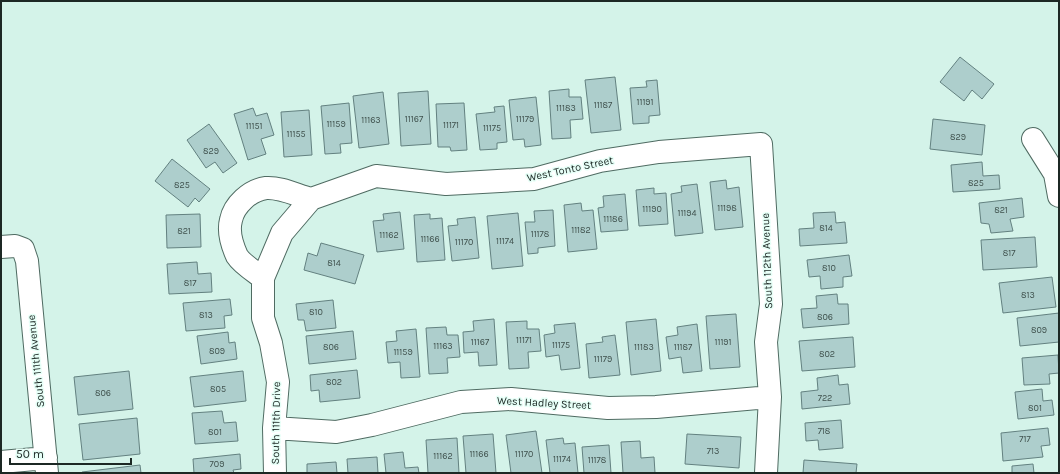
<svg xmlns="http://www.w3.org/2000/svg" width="1060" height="474" viewBox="0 0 1060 474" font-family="Karla,sans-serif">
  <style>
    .building { fill: #adcecc; stroke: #638180 }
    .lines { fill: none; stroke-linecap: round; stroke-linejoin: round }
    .minor-casing { stroke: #4f6b62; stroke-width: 24 }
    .minor { stroke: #fff; stroke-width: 22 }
    .labels { text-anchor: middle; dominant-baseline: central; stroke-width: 3; stroke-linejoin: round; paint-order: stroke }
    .number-label { font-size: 9px; fill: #40524e }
    .street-label { font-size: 11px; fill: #1c2824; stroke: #e6fff7 }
  </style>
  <rect width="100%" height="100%" fill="#d4f3e9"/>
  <path class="building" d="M960 57 994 84 982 99 972 90 964 101 940 82Z
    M615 77 621 130 591 133 585 80Z
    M657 80 660 115 649 116V123L633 124 630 88 647 87 646 81Z
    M569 89V97H581L583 119 570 120 571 138 552 139 549 91Z
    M428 91 431 144 401 146 398 93Z
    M383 92 389 144 359 148 353 96Z
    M536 97 541 145 525 147 524 139 513 140 509 100Z
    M349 103 352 143 340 144 341 153 325 154 321 106Z
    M464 103 467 150 451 151 450 147H438L436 104Z
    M504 106 507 142 497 143V149L480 150 476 114 495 112 494 107Z
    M253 108 256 116 267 113 274 135 261 139 266 154 248 160 234 114Z
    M309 110 312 155 284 157 281 112Z
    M933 119 985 125 982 155 930 149Z
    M209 124 237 163 223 173 215 162 206 168 187 140Z
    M172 159 210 189 199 202 195 198 188 207 155 181Z
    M982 162 983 176 999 175 1000 189 953 192 951 165Z
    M726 180 727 189 739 187 743 227 715 230 710 182Z
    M697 184 703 233 675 236 671 194 682 192 681 186Z
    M654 188V194L666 193 668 224 639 226 636 190Z
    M625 194 628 230 601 232 598 208 604 207 603 196Z
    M1022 198 1024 217 1010 219 1013 231 991 233 989 224 981 223 979 203Z
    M581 203 582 211 593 210 597 249 568 252 564 205Z
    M553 210 555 246 538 248V253L528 254 525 222H535L534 211Z
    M400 212 404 249 377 252 373 221 384 220 383 214Z
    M835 212 836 223 845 222 847 243 800 246 799 229 814 228 813 213Z
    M518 213 523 266 492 269 487 216Z
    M200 214 201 247 167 248 166 215Z
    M430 214V219L442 218 445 260 417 262 414 215Z
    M475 217 479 258 452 261 448 226 458 225 457 219Z
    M1035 237 1037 267 983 270 981 240Z
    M321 243 364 255 355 284 304 270 308 253 317 256Z
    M849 255 852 276 843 277V287L821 289 820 276 809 277 807 260Z
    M197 262 198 274 211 273 212 292 169 294 167 264Z
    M1052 277 1056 307 1003 313 999 283Z
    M837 294 838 304H848L849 324 803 328 801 309 817 308 816 296Z
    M230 299 232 315 224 316 225 328 186 331 183 303Z
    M333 300 336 328 306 331 304 320H298L296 304Z
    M1059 313V342L1020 346 1017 318Z
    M736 314 740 367 710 369 706 316Z
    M494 319 497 365 479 366 478 352 464 353 463 332 474 331 473 321Z
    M656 319 661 371 631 375 626 322Z
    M527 321V329H539L541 351 528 352 529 368 509 369 506 322Z
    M575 323 580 368 561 370 559 355 546 357 544 335 555 333 554 325Z
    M697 324 702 371 683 373 681 357 669 359 666 337 678 335 677 327Z
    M446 327 447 335H458L460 357 447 358 448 373 429 374 426 328Z
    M416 329 420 377 401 378 400 362 388 363 386 342 397 341 396 331Z
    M353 331 356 359 309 364 306 336Z
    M228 332 229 343 235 342 237 359 201 364 197 336Z
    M615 335 620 375 589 378 586 344 603 342 602 337Z
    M853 337 855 367 802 371 799 341Z
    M1058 355 1059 373 1049 374 1050 384 1024 385 1022 358Z
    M357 370 360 398 320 402 319 390 311 391 310 375Z
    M129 371 133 409 78 415 74 377Z
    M243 371 246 401 194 407 190 377Z
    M838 375 839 385 848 384 850 404 802 409 801 392 818 390 817 378Z
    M1042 389 1043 401 1052 400 1054 415 1018 419 1015 392Z
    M222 411 224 423 236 422 238 441 195 444 192 413Z
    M137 418 140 454 83 460 79 424Z
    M841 420 843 448 819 450 818 440 806 441 805 423Z
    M1048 428 1050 445 1041 446 1043 457 1003 461 1001 433Z
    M536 431 542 473H511L506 435Z
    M493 434 496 473H466L463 436Z
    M687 434 741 437 739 468 685 464Z
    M457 438 459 473H428L426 440Z
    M563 438 564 444 575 443 578 473H550L546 440Z
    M640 441 641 458 654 457 655 473H623L621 442Z
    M609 445 611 473H584L582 447Z
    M403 452 405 468 418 467 419 473H386L384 454Z
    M240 454 241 469 233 470 234 473H194L193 459Z
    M377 457 378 473H348L347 459Z
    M804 460 857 464 856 473H803Z
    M336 462 337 473H307V464Z
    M1033 464 1034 473H1012V466Z
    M140 465 141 473H82V472Z"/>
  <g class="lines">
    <defs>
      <path id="minor" d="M1033 139 1055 174 1059 196
        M1 247 15 246 23 249 27 261 47 473
        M263 278C255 272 242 264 237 256 232 245 228 231 231 220 234 205 250 190 266 188 281 187 296 195 311 199
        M274 428 336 432 372 425 461 402 511 399 608 408 656 407 770 397
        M1 462 46 458
        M275 473 274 428 278 382 271 343 263 318V278L282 233 311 199 376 176 446 184 534 179 600 161 659 152 761 144 771 304 766 342 770 397 766 473"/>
    </defs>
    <use href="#minor" class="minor-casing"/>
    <use href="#minor" class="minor"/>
  </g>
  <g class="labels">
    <g class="number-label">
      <text x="645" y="102">11191</text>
      <text x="603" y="105">11187</text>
      <text x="566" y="108">11183</text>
      <text x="414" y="119">11167</text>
      <text x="525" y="119">11179</text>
      <text x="371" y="120">11163</text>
      <text x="336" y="124">11159</text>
      <text x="451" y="125">11171</text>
      <text x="254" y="126">11151</text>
      <text x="492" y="128">11175</text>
      <text x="296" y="134">11155</text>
      <text x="958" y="137">829</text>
      <text x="211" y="151">829</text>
      <text x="976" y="183">825</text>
      <text x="182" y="185">825</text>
      <text x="727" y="208">11198</text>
      <text x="652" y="209">11190</text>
      <text x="1001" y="210">821</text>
      <text x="687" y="213">11194</text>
      <text x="613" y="219">11186</text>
      <text x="826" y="228">814</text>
      <text x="581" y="230">11182</text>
      <text x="184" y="231">821</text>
      <text x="540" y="234">11178</text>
      <text x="389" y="235">11162</text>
      <text x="430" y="239">11166</text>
      <text x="505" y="241">11174</text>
      <text x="464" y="242">11170</text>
      <text x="1009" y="253">817</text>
      <text x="334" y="263">814</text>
      <text x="829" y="268">810</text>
      <text x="190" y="283">817</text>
      <text x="1028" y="295">813</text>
      <text x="316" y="312">810</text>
      <text x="206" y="315">813</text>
      <text x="825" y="317">806</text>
      <text x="1039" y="330">809</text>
      <text x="524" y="340">11171</text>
      <text x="480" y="342">11167</text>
      <text x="723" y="342">11191</text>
      <text x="561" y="345">11175</text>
      <text x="443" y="346">11163</text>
      <text x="331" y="347">806</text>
      <text x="644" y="347">11183</text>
      <text x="683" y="347">11187</text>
      <text x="217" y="351">809</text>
      <text x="403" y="352">11159</text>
      <text x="827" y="354">802</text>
      <text x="603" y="359">11179</text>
      <text x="334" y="382">802</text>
      <text x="218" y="389">805</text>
      <text x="103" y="393">806</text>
      <text x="825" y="398">722</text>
      <text x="1035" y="408">801</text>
      <text x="824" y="431">718</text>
      <text x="215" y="432">801</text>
      <text x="1025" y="439">717</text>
      <text x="713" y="451">713</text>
      <text x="479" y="454">11166</text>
      <text x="524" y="454">11170</text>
      <text x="443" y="456">11162</text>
      <text x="562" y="459">11174</text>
      <text x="597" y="460">11178</text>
      <text x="217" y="464">709</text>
    </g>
    <g class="street-label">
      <text transform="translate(570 169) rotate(-12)">West Tonto Street</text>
      <text transform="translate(767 261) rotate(-92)">South 112th Avenue</text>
      <text transform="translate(36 361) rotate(-96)">South 111th Avenue</text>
      <text transform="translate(544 403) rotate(3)">West Hadley Street</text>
      <text transform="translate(276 423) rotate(-89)">South 111th Drive</text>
    </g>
  </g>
  <rect width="1060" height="474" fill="none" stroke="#1c2824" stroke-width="4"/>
  <path d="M10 458v6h121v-6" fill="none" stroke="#1c2824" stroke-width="2"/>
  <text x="16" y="458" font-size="12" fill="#1c2824" stroke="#e6fff7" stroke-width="3" paint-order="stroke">50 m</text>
</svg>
